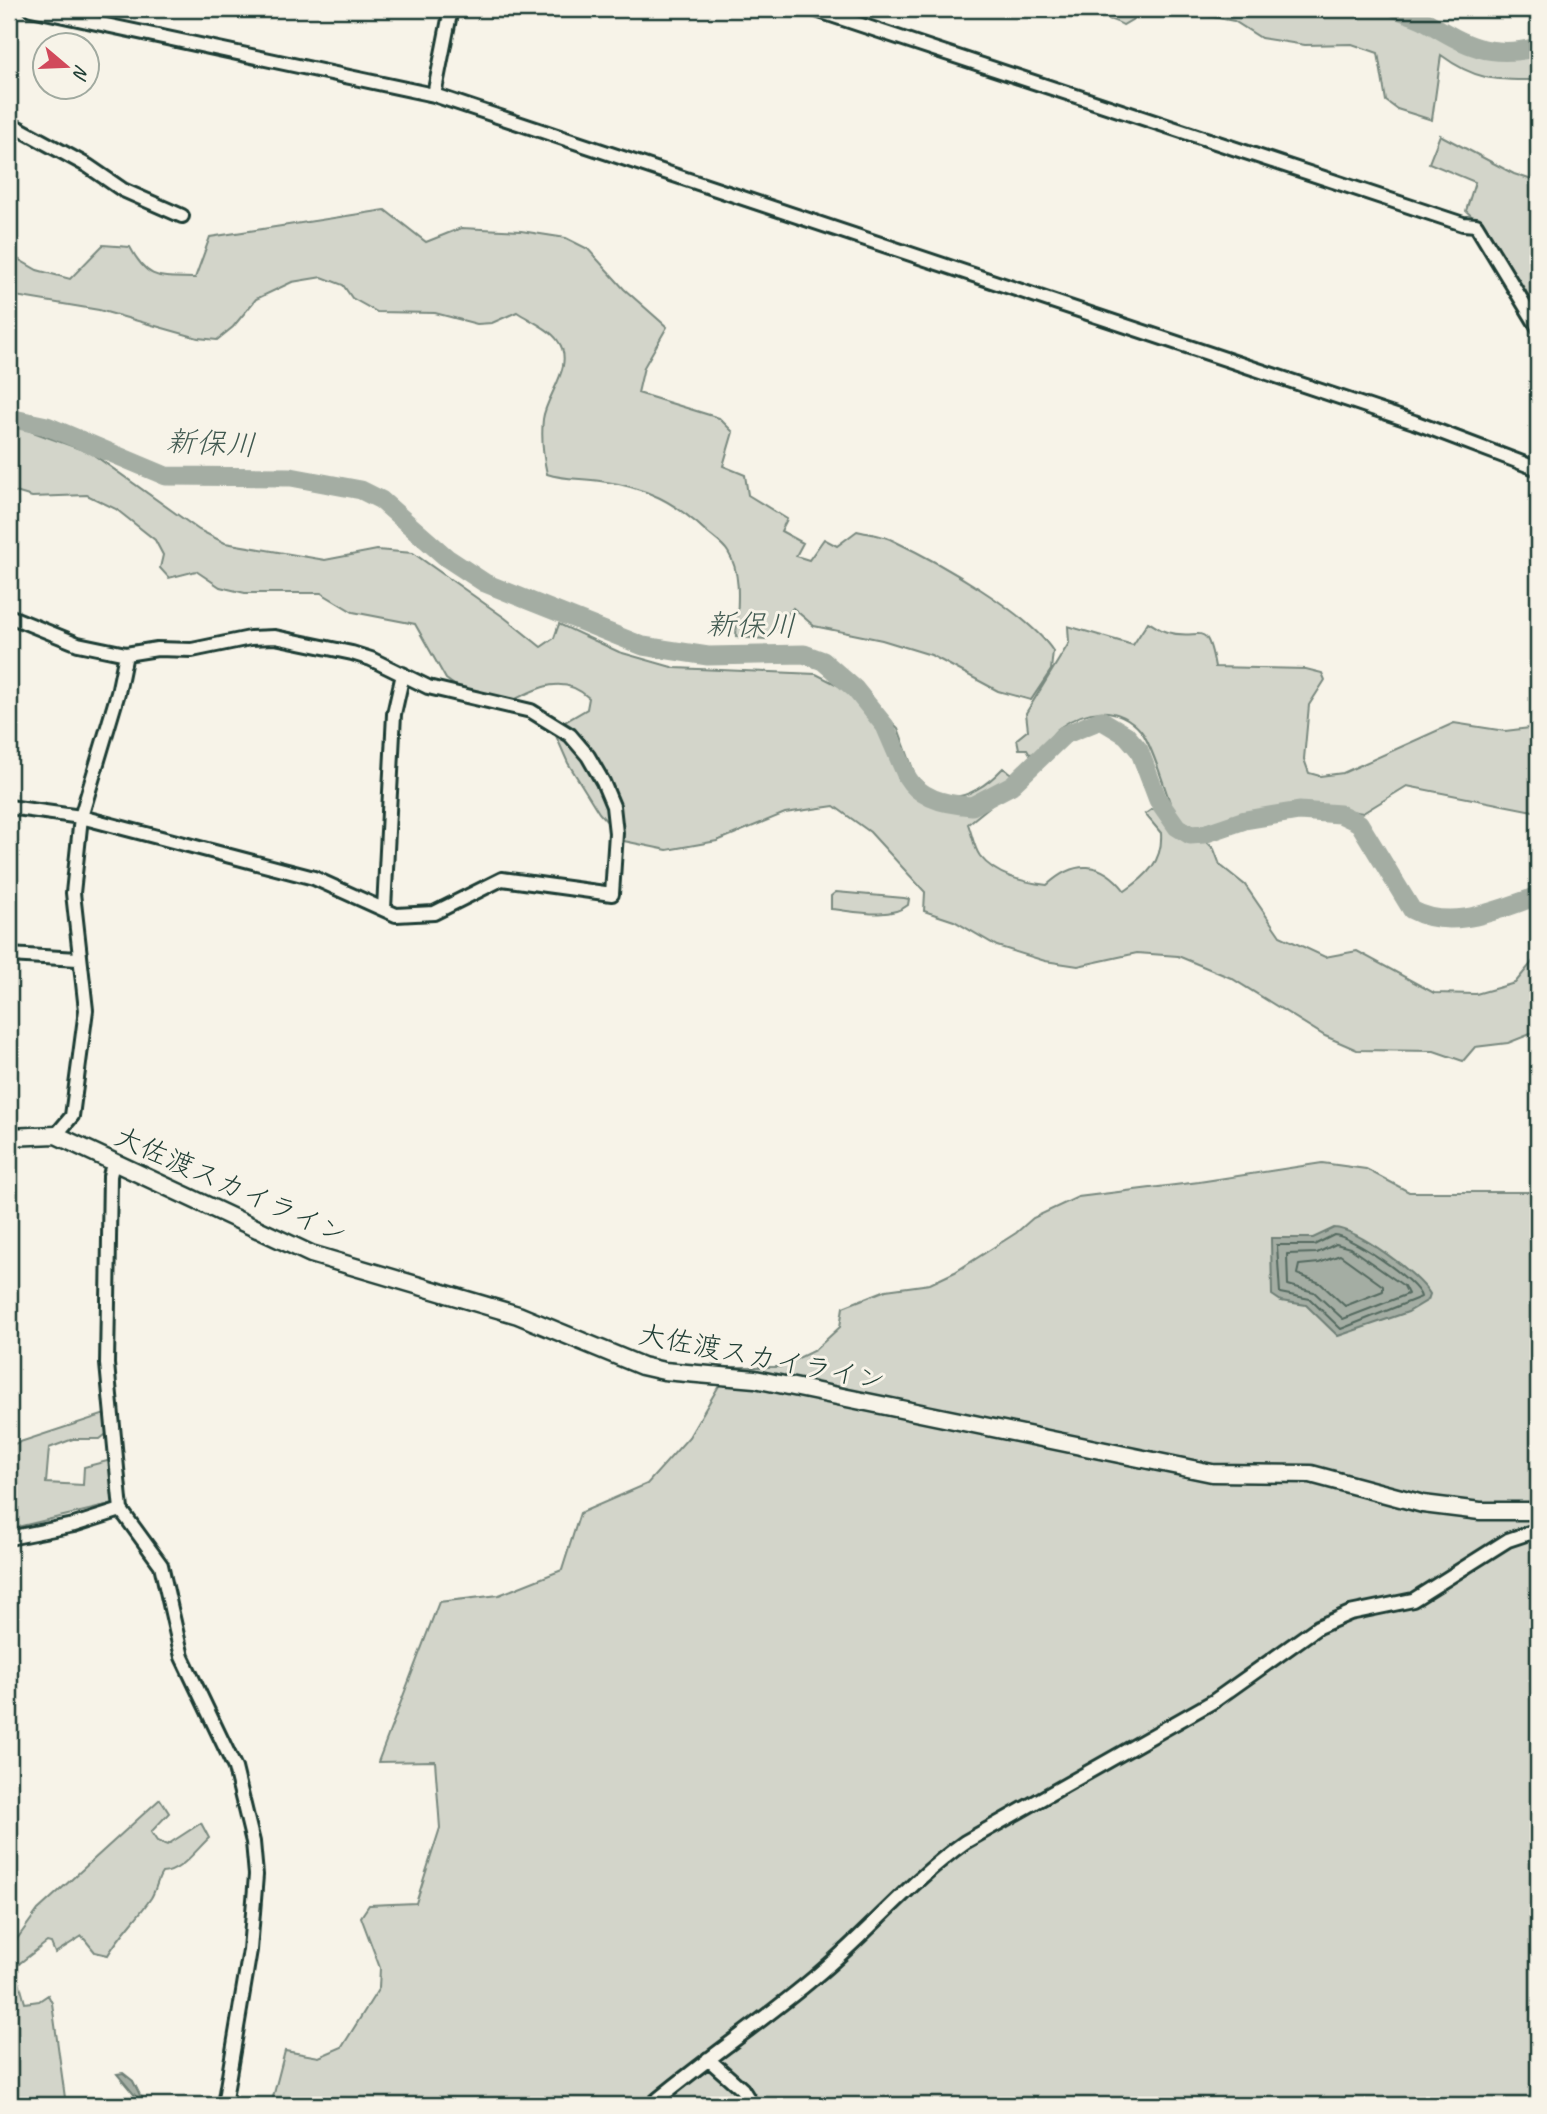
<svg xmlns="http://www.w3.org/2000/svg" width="1547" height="2114" viewBox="0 0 1547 2114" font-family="Caveat,'Klee One',sans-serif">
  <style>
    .green { fill: #d3d5ca; stroke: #79897f; stroke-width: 2 }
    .water { fill: #a4ada3; stroke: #6f8077; stroke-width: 2 }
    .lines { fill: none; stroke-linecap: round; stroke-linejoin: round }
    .shore { stroke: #546a60; stroke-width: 2 }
    .river { stroke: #a4ada3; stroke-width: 19 }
    .minor-casing { stroke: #1f3d34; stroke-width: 18 }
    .tertiary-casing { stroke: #1f3d34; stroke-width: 21 }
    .minor { stroke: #f7f3e8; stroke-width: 12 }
    .tertiary { stroke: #f7f3e8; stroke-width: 16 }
    .labels { text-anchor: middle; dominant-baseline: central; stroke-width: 6; stroke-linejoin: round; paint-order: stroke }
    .street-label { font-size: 28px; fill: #1f3d34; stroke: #f7f3e8 }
    .water-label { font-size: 30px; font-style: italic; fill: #405950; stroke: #f7f3e8 }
  </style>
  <rect width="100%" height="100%" fill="#f7f3e8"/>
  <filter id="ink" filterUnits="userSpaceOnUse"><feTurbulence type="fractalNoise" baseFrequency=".0143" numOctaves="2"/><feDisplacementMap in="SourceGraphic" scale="14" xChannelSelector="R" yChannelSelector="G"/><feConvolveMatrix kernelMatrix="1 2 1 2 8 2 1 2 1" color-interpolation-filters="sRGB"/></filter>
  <g filter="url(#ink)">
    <path class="green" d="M1088 9H1411C1449 32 1493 59 1538 42V80C1496 80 1476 81 1441 55L1432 120 1397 109 1386 101 1378 53 1352 44 1305 45 1261 38 1234 21 1177 10 1137 17 1123 25C1111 18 1098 18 1088 9Z
      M1440 135 1514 174 1538 182V310L1488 231 1466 211 1475 182 1429 163Z
      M385 210 426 242 461 228 521 231 566 238 588 249 624 289 667 327 644 367 638 393 719 418 733 432 723 466 745 475 748 495 787 519 781 531 803 543 796 556 809 560 824 539 837 546 857 531C869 534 883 535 894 541 938 562 1027 612 1053 651L1051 670 1031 700 998 691 931 655 882 640 814 626 793 608 767 639 736 637C737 611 743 575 728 552 724 545 715 539 709 534 675 502 647 487 600 481 582 478 565 480 547 474 543 456 541 438 543 419 546 395 576 365 558 341 550 329 529 320 517 312L492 323 477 324 435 313 377 312 352 298 343 285 322 277 292 282 256 299 233 327 217 340 198 338 99 310 9 295V254L37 270 70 279 103 245 130 247C148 281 159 277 195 278L210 237Z
      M9 427 22 428 91 453 199 530 225 543 325 560 377 550 413 553 505 618 541 647 554 638 559 624 619 652 675 668 816 674 871 702 898 728 918 783C926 787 935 794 944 796 966 801 989 783 1003 768L1013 775 1014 787 968 824C972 834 974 848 980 856 996 876 1023 882 1047 885 1075 859 1102 861 1125 891 1147 876 1163 861 1161 833L1145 814 1154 808 1172 829 1188 840 1206 841 1214 849 1220 865 1245 885 1280 936 1325 957 1357 951 1434 993 1476 994 1515 983 1538 955V1031L1508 1043 1475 1047 1463 1061 1434 1051 1357 1050 1325 1036 1231 978 1178 956 1137 953 1078 966 1045 961 997 946 954 921 924 911 925 892 870 832 834 806 785 813 717 841 667 850 624 841 599 813 568 763 553 729 587 709 589 698C564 674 538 687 512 701L457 687 446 679 415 624 353 612 321 593H245L220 587 196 571 169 578 160 568 163 555 155 540 116 509 87 495 32 497 9 490Z
      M1148 622C1154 625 1161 631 1167 632 1201 642 1206 616 1215 667L1306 669 1322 673 1325 680 1309 705 1304 759 1309 773 1320 776 1343 773 1454 723 1505 731 1538 727V812L1407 786 1363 813C1304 802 1252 809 1195 828L1182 821 1173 811C1166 793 1152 744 1141 731 1117 703 1085 709 1059 728 1050 734 1047 746 1039 753L1030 754 1027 749H1019L1017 739 1028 730 1026 713 1069 643 1068 626 1133 645Z
      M836 892 904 898 909 899 908 905C890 920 853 911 831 909V896Z
      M1322 1163 1366 1169 1409 1192H1538V2105H271L285 2051 319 2057 342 2047 379 1988 380 1968 361 1917 369 1905 416 1903 440 1828 435 1761 378 1762 439 1602 499 1595 562 1570 580 1513 647 1484 689 1437 730 1367H780L815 1350 840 1327 843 1307 886 1290 930 1284 955 1272 1016 1233 1033 1218 1078 1197 1199 1182Z
      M108 1413 110 1431 100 1439H73L49 1448 46 1483 83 1485 84 1467 111 1460 114 1504 9 1529 11 1445Z
      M160 1799 169 1813 151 1832 157 1841 167 1845 201 1823 209 1838C195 1851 181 1872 162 1873 157 1880 156 1890 151 1898 137 1919 120 1934 108 1955L95 1952 82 1936 55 1953 51 1943 47 1942 11 1970 18 1978 25 2003 39 2001 48 1995 52 2003 66 2105H9V1950L38 1910Z"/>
    <path class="water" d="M1334 1228C1357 1229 1419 1274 1430 1294L1428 1300 1408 1312 1338 1336 1306 1305 1281 1301 1272 1295 1271 1238H1313Z
      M123 2073 133 2081 142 2099 137 2098 117 2074Z"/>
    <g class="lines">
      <path class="shore" d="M1334 1235C1350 1235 1419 1282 1421 1297L1341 1329 1310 1299 1280 1293 1277 1245H1314Z
        M1336 1244 1350 1248 1404 1286 1408 1294 1343 1319 1314 1292 1288 1285 1287 1254 1317 1253Z
        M1340 1255 1383 1286V1291L1345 1306 1320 1283 1297 1274 1299 1265 1319 1263Z"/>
      <path class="river" d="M1397 9C1406 14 1417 16 1427 22 1467 46 1490 59 1538 47
        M9 418 47 426 166 476 291 477 361 490 381 500 447 558 485 583 643 646 708 656 804 654 823 661 855 689 885 726 907 777C920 799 949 805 972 806L1012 785 1064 735 1101 720 1126 735 1139 750 1158 800 1177 827 1190 835 1204 834 1245 820 1299 811 1340 814 1359 823 1412 910C1453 932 1498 909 1538 896"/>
      <defs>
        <path id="minor" d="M31 9 434 95 1414 422 1538 469
          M813 9 1463 224 1476 225 1538 327
          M434 95 451 9
          M9 123 88 166 123 190 182 216
          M9 616 78 644 126 654 157 649 192 650 250 638 275 637 352 653 371 659 428 687 531 711 570 735 588 756 603 782 613 806 616 833 612 894 502 879 434 913 396 915 314 878 81 817 9 807
          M384 909 394 714 403 674
          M9 955 78 959
          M56 1135 72 1116 86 1010 73 893 81 817 118 693 126 654
          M113 1163 110 1176 107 1364 121 1510 161 1565 182 1657 235 1768 253 1842 256 1875 250 1950 224 2105
          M9 1538 74 1525 121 1510
          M708 2059 742 2089 752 2105
          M651 2105C704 2060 762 2022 815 1977 867 1934 910 1881 965 1842L1214 1701 1318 1627 1350 1613 1413 1600 1508 1540 1538 1530"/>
        <path id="tertiary" d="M9 1137 56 1135 311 1254 518 1315 642 1366 664 1371 755 1379 1212 1473 1311 1474 1423 1504 1480 1511H1538"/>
      </defs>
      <use href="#minor" class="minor-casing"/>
      <use href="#tertiary" class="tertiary-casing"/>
      <use href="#minor" class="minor"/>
      <use href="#tertiary" class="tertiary"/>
    </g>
  </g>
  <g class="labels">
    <g class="street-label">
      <text transform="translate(231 1185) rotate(24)">大佐渡スカイライン</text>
      <text transform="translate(762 1357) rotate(11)">大佐渡スカイライン</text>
    </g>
    <g class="water-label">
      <text transform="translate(211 443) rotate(3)">新保川</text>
      <text transform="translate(751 625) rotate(1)">新保川</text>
    </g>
  </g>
  <rect width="1547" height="2114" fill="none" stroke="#f7f3e8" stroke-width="35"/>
  <rect x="18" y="18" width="1512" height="2079" fill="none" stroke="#1f3d34" stroke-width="2.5" filter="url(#ink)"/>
  <g transform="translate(66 66) rotate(109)"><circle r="33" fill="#f7f3e8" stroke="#a1aaa0" stroke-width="2"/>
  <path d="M0-5L12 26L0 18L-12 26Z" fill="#d1495b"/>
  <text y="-10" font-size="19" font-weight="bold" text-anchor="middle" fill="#1f3d34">N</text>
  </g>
</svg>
